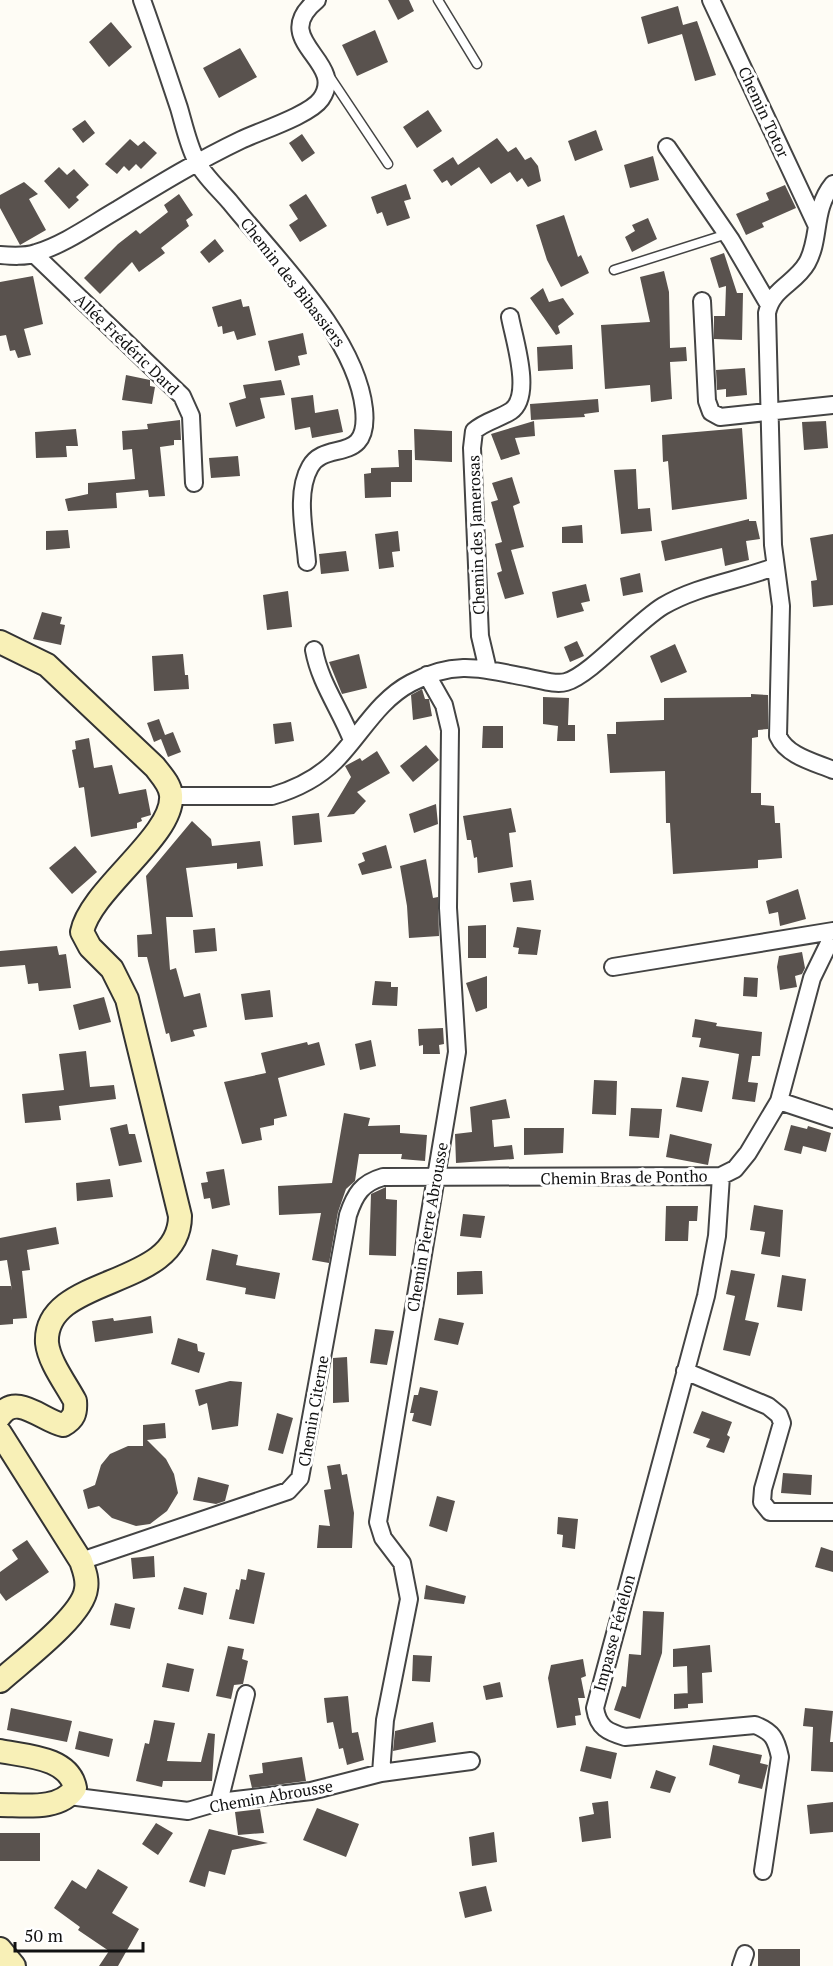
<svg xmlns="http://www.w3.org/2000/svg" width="833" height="1966" viewBox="0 0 833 1966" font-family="'PT Serif',serif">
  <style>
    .building { fill: #59524e }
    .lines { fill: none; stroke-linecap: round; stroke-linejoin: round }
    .service-casing { stroke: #444; stroke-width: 11 }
    .minor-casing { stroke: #444; stroke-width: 20 }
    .secondary-casing { stroke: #333; stroke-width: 26 }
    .service { stroke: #fff; stroke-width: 8 }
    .minor { stroke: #fff; stroke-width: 16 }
    .secondary { stroke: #f8f0b7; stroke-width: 22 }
    .labels { text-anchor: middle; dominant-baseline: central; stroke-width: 6; stroke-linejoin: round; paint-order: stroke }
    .street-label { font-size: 16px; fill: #111; stroke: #fff }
  </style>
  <rect width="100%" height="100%" fill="#fefcf5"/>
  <path class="building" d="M388 0H409L414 11 398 20Z
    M678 6 683 25 697 21 716 75 695 81 682 34 648 44 641 17Z
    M111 22 132 47 109 67 89 42Z
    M375 30 388 62 357 76 342 45Z
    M240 48 257 77 219 98 203 68Z
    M428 110 442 131 417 148 403 127Z
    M85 120 95 133 83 143 72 129Z
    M596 130 603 150 575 161 568 141Z
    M302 134 315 153 302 162 289 143Z
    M497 138 508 152 516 147 525 160 531 157 538 166 541 181 528 187 522 178 517 182 510 172 491 184 479 167 451 186 447 180 442 183 433 170 453 157 458 165Z
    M130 139 138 146 144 141 157 153 141 169 136 164 129 171 124 166 117 174 105 164Z
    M653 156 659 180 630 188 624 165Z
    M59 167 67 175 74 169 89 185 76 197 79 200 69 209 44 181Z
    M24 182 38 194 29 199 46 230 20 245 0 208V195Z
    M406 184 411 199 404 201 410 218 387 226 382 212 377 214 371 197Z
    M785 185 796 208 762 223 764 227 746 235 736 214 769 200 766 193Z
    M179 194 193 215 186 220 189 226 161 248 165 253 139 272 132 262 100 294 84 278 118 244 136 230 140 234 168 212 164 205Z
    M306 194 327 226 300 242 289 225 298 219 289 205Z
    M564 215 578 257 581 255 589 273 561 287 547 260 536 225Z
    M648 218 657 239 632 252 625 237 635 231 632 225Z
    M215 239 224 251 209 263 200 252Z
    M724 253 737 293H743L742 340 714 339V316H725L726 286 719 288 710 258Z
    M664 271 669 292 670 348 686 347 687 361 670 362 672 399 651 402 650 385 605 389 601 325 650 322 640 277Z
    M33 276 43 324 24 329 31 355 18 358 15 350 10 351 6 335 0 336V282Z
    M543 288 549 302 563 298 574 314 558 326 560 333 556 335 530 298Z
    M241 299 243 307 249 306 256 335 237 340 234 331 223 334 222 326 218 327 212 307Z
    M303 333 307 354 298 356 300 365 275 371 268 341Z
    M572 345 573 369 538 371 537 347Z
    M745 368 747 395 726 397V389L717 390 716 370Z
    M126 375 150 380V386L155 387 152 404 122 400Z
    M281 380 285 395 260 398 265 418 236 427 229 403 246 398 243 385Z
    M313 395 315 413 338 409 343 432 312 438 310 427 295 430 291 398Z
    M598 399 599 412 584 414 585 417 531 420 530 404Z
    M180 420 181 440H174V445L160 447 165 496 149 497 148 490 116 493 117 508 68 511 65 499 88 494V483L135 479 132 449 123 450 122 431 148 429 147 424Z
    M534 421 535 436 515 438 520 454 501 460 491 434Z
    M826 421 828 448 804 450 802 422Z
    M742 428 747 499 672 510 668 461 663 462 662 435Z
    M76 429 78 446H66L67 457 36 458 35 432Z
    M414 429 452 431V462L415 460Z
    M398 450H412V482H391V497L365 498 364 474 371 473V468L399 467Z
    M238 456 240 476 211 478 209 458Z
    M636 469 638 509 650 508 652 531 621 534 614 470Z
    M512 477 520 503 513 506 524 547 511 550 524 594 505 599 497 573 502 571 495 544 502 542 491 502 498 500 492 483Z
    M749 519V521H756L760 539 746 541 749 560 725 566 722 548 665 561 661 541Z
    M582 525 583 543H562V527Z
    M68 530 70 548 46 550V531Z
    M398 531 400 551 392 552 394 567 379 569 375 534Z
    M833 534V605L813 607 811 581 817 580 810 538Z
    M346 551 349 571 321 574 319 554Z
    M640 573 643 592 623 596 620 578Z
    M586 584 590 601 581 603 584 611 557 618 552 592Z
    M288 591 292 627 267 630 263 595Z
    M42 612 62 617 60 624 65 625 61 645 33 639Z
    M577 641 584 656 570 662 564 647Z
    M675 644 687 672 661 683 650 656Z
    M183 654 185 675H188L189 689 154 691 152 656Z
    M359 654 367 688 342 694 329 662Z
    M422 689 425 699H429L432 716 413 720 411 695Z
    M751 694 768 695V729L758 730V737L752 738 751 793H761V805L774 806 775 823H780L782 858 758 860V868L673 874 670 823H666L665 771 610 773 607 734H616V722L664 720V698L751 697Z
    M543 697 569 698 568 725H575V741H557L558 726 543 724Z
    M159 719 165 735 173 732 181 752 168 757 161 739 154 742 147 723Z
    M291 722 294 741 275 744 273 724Z
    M483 726H503V748H482Z
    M89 738 94 768 112 765 119 794 146 789 151 815 141 818 142 821 137 823V828L91 837 84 787 79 788 72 750 76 749 75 741Z
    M426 745 439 760 413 782 400 766Z
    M377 751 390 773 357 792 366 801 354 814 327 817 351 777 345 766 360 758 362 761Z
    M436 804 438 824 414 833 409 814Z
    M511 808 516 832 509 833 513 867 478 873 477 857 474 858 471 840H467L463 816Z
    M319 813 322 842 294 845 292 816Z
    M192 821 211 839 212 846 260 841 263 866 237 869V863L186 868 193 917H166L170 970 176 968 184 997 200 993 207 1027 193 1030 195 1036 171 1042 169 1033 166 1034 147 957H138L137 935 152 934 146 876Z
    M386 845 392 868 362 875 358 864 365 861 362 853Z
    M75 846 97 872 72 894 49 868Z
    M426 859 433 898 438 897 439 936 409 938 407 906 400 866Z
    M531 880 534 900 513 902 510 883Z
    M798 889 806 919 780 926 778 912 769 914 766 901Z
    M486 925V958H468V926Z
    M517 927 541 930 537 955 518 954 519 948 513 947Z
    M215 928 217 951 195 953 193 930Z
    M57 946 59 955 66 954 71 988 39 991 38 983 28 984 25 965 0 967V951Z
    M802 952 805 968 802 974 795 976 797 987 780 990 777 967 779 956Z
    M487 976V1008L476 1012 466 983Z
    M744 977 758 978 757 997 743 996Z
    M375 981 391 982V987H398L397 1006 372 1005Z
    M270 990 273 1017 245 1020 241 994Z
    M104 997 111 1022 79 1030 73 1005Z
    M695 1019 717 1023 716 1026 762 1032 760 1056H752L748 1082 758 1083 755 1102 732 1099 739 1054 699 1047 701 1038 692 1037Z
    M443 1028 444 1044 439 1045 440 1054H423V1045L419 1046 418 1029Z
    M371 1040 376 1066 360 1070 355 1044Z
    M307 1042 308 1045 319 1042 325 1065 278 1078 287 1116 274 1119V1125L260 1128 262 1140 242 1144 224 1082 266 1073 261 1053Z
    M86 1051 90 1087 114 1085 116 1099 59 1106 61 1120 25 1123 22 1094 64 1090 59 1054Z
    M682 1077 709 1081 702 1112 676 1107Z
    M594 1080 617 1081 616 1115 592 1114Z
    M506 1099 510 1118 492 1120 494 1147 512 1145 514 1159 456 1163 455 1134 472 1132 470 1107Z
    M631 1108 662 1109 659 1138 629 1136Z
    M344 1113 370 1118 368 1126 400 1125V1133L427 1135 425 1161 401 1159 402 1154H359L355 1181 346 1189 338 1212 329 1263 312 1260 321 1213 279 1215 278 1186 332 1183Z
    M127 1124 129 1134H135L142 1162 119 1166 110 1128Z
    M791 1125 807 1129 808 1126 831 1133 826 1152 803 1146 801 1154 784 1150Z
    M524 1128H564L563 1153 524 1155Z
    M670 1134 712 1144 708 1165 666 1157Z
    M224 1169 230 1205 212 1209 210 1198 204 1199 201 1183 208 1182 206 1172Z
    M110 1179 113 1197 77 1201 76 1183Z
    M386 1187V1199L397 1200 396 1256 369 1255 371 1194Z
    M754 1205 783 1210 780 1257 761 1254 765 1232 750 1230Z
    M666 1206H698L697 1221H689L688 1241H665Z
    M463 1214 485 1216 481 1238 460 1236Z
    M56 1227 59 1244 27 1250 30 1270 22 1271 27 1318 13 1319V1324L0 1325V1286H11L12 1291 7 1260 0 1261V1238Z
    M212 1249 238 1255 236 1265 280 1273 275 1299 245 1294 246 1288 206 1280Z
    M731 1270 755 1274 745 1320 759 1323 750 1356 723 1350 735 1296 726 1294Z
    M475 1271H482L483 1294 457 1295V1272Z
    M782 1275 806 1279 802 1311 777 1307Z
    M151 1316 153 1333 95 1342 92 1321 113 1318 114 1321Z
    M439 1318 464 1323 458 1345 434 1340Z
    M375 1329 394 1331 387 1365 370 1363Z
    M178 1338 197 1344 198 1351 205 1353 199 1373 171 1364Z
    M347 1357 349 1402 333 1403V1358Z
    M230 1381 242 1382 238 1426 212 1430 207 1403 199 1406 195 1390Z
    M420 1387 438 1391 431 1426 412 1421 414 1413H410L414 1395H418Z
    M702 1411 732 1422 727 1435 730 1437 724 1453 706 1447 710 1439 693 1433Z
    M277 1413 293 1418 283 1454 268 1450Z
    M165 1423 166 1438 147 1440 166 1459 174 1474 178 1493 167 1511 150 1524 136 1526 112 1518 99 1506 88 1509 83 1490 95 1485 101 1465 110 1454 128 1446H143V1425Z
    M340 1464 342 1475 347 1474 354 1513 352 1548H317L319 1525 330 1526 324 1490 331 1489 327 1466Z
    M783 1473 812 1475 811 1495 781 1493Z
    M198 1477 229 1485 225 1501 216 1504 193 1500Z
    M437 1496 455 1501 447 1532 429 1526Z
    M558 1517 578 1519 575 1549 562 1547 563 1535 557 1534Z
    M27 1540 49 1572 6 1601 0 1593V1572L18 1559 12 1550Z
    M821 1547 833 1551V1572L815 1567Z
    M154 1556 155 1577 133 1579 131 1558Z
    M248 1569 265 1573 254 1624 229 1619 236 1589 239 1590 241 1579 246 1580Z
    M426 1585 466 1596 464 1604 424 1599Z
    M184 1587 207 1593 203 1615 178 1609Z
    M115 1603 135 1608 130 1629 110 1625Z
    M643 1611 664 1612 662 1653 640 1719 614 1710 622 1686 626 1687 629 1654 641 1655Z
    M710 1645 712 1672 702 1673 703 1703 688 1704 687 1666 673 1667V1649Z
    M228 1646 244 1649 242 1659 248 1661 243 1684 234 1685 231 1699 216 1696Z
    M413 1655 432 1656 430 1682 412 1681Z
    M583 1659 586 1676 581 1678 585 1698H578L581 1715 575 1716 576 1725 557 1728 548 1678 551 1665Z
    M167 1663 194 1669 189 1692 162 1687Z
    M500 1682 503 1697 486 1700 483 1686Z
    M688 1693V1708L674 1709V1694Z
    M348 1696 352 1733 358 1732 364 1760 347 1765 343 1748 339 1749 333 1722 327 1723 324 1698Z
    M11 1708 72 1721 67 1742 7 1730Z
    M805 1708 833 1711 830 1742H833V1772L811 1771 813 1727 803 1726Z
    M154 1720 175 1723 167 1761 201 1762 208 1733 215 1734 212 1781H163L162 1787 136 1781 145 1743 149 1744Z
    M433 1722 436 1742 393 1751 395 1731Z
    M79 1731 113 1739 109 1757 75 1749Z
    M713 1745 762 1755 760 1763 768 1765 762 1789 738 1783 740 1775 709 1765Z
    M586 1746 617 1753 611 1779 580 1771Z
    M302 1757 306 1781 252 1788 249 1775 263 1773 262 1763Z
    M656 1770 676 1777 670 1793 650 1788Z
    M608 1801 611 1838 582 1842 579 1817 594 1814 592 1803Z
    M833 1802V1832L810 1834 807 1805Z
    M317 1808 359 1824 346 1857 303 1840Z
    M260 1809 264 1833 238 1835 235 1812Z
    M156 1823 173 1833 158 1855 142 1844Z
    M209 1829 268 1843 232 1850 225 1875 209 1871 205 1887 189 1882Z
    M494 1832 497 1862 472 1866 469 1837Z
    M0 1833H40V1861H0Z
    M98 1869 128 1887 112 1913 139 1929 118 1966H99L109 1951 78 1930 80 1927 54 1908 72 1880 86 1889Z
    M486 1886 492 1911 465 1918 459 1892Z
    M758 1949H800V1966H758Z"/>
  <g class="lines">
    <defs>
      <path id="service" d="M438 0 477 64
        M330 77 388 164
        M614 270 727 234"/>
      <path id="minor" d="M142 0C155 36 167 72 179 108 184 125 188 144 196 160 203 175 219 189 230 202 276 259 356 336 364 409 370 466 325 439 310 467 295 493 305 534 307 562
        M711 0 816 224
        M667 147 731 240 769 305
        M833 184C812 210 821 238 807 263 795 284 772 288 767 313L773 545 781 606 778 736C787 756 814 762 833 770
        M34 254 182 396 191 416 194 483
        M0 255C12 256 25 257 36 253 65 244 91 225 117 210 158 185 197 161 241 140 260 131 310 115 321 99 348 61 267 41 317 0
        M702 301 707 401 711 412 720 417 833 405
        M314 650C320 683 340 709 352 740
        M488 670 480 636 472 448 474 431C485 421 499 419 511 411 533 396 514 339 510 317
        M171 796H272C296 789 317 779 335 761 360 736 378 700 411 683 456 659 483 669 530 678 541 680 556 685 566 682 591 675 635 623 663 606 697 586 737 581 774 567
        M613 967 833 931
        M779 1101 833 1119
        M721 1176 717 1236 706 1296 595 1708C598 1728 608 1732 625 1737L755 1725C773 1732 776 1739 780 1757L763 1871
        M685 1371 768 1406 779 1415 782 1423 763 1489 762 1502 770 1512H833
        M81 1561 288 1491 300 1478 348 1215C355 1194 362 1183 383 1177L721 1176 735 1169 748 1153 779 1101 812 978 833 935
        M381 1773 385 1720 409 1599 402 1563 383 1538 378 1522 457 1052 448 908 450 730 444 705 427 675
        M69 1796 188 1811 219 1802 311 1791 381 1773 471 1761
        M219 1802 246 1694
        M741 1966 745 1954"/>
      <path id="secondary" d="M0 642 47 665 155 767C161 775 170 784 171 795 175 835 90 890 82 932L90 947 112 969 127 999 180 1216C180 1290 43 1274 47 1343 49 1362 66 1384 75 1401 76 1413 74 1419 63 1425 43 1421 16 1392 0 1416
        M0 1433 81 1561C84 1570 88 1579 86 1589 83 1616 21 1662 0 1681
        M0 1751C25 1756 69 1757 75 1788 60 1811 24 1805 0 1805
        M0 1949 14 1966"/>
    </defs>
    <use href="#service" class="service-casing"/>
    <use href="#minor" class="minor-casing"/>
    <use href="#secondary" class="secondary-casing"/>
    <use href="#service" class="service"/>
    <use href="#minor" class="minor"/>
    <use href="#secondary" class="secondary"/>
  </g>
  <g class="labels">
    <g class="street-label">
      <text transform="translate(764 112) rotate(65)">Chemin Totor</text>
      <text transform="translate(293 282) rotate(52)">Chemin des Bibassiers</text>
      <text transform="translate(127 344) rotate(44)">Allée Frédéric Dard</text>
      <text transform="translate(476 535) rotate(-92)">Chemin des Jamerosas</text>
      <text transform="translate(624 1177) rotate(-1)">Chemin Bras de Pontho</text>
      <text transform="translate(427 1227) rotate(-80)">Chemin Pierre Abrousse</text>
      <text transform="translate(313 1411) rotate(-80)">Chemin Citerne</text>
      <text transform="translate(614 1633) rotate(-75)">Impasse Fénélon</text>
      <text transform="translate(271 1796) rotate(-10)">Chemin Abrousse</text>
    </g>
  </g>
  <path d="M15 1942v9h128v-9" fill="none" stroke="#111111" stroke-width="3"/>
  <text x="24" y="1942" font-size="18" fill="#111111" stroke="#ffffff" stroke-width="4.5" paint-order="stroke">50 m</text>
</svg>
